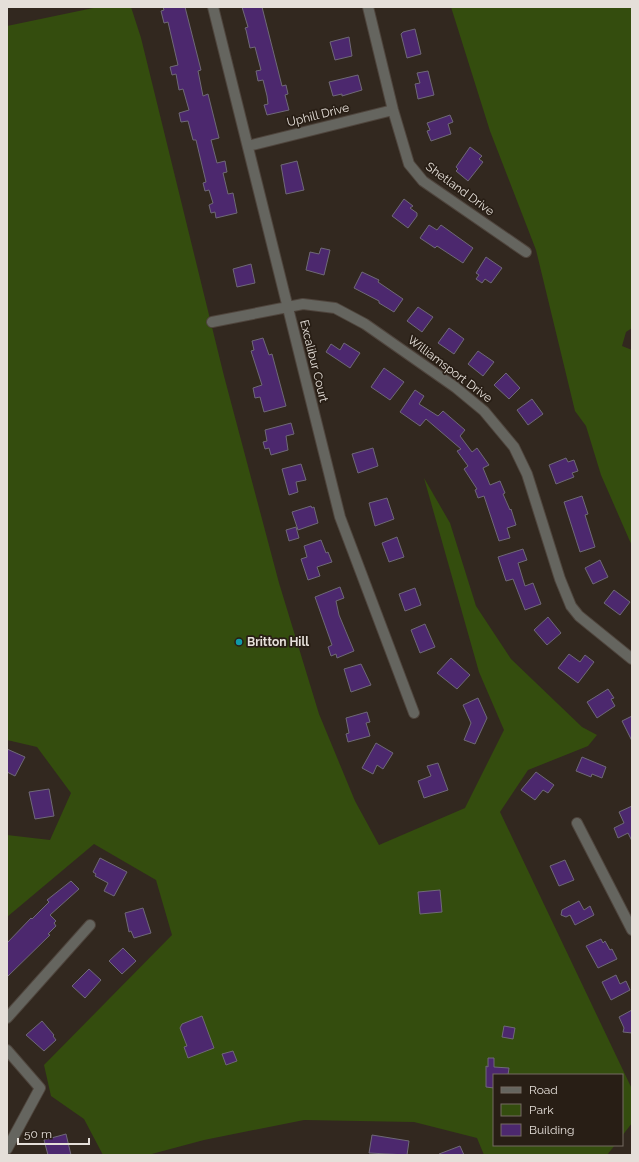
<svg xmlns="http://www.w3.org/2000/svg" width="639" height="1162" viewBox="0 0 639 1162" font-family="Raleway,sans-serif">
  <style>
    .green { fill: #344d0e }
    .building { fill: #4c286e; stroke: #6f6977 }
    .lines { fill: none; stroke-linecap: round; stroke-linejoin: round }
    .minor-casing { stroke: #4f453d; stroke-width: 12 }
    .minor { stroke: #65655f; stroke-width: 10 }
    .culture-dot { fill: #0f9aa8; stroke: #281e15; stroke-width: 1.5 }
    .labels { text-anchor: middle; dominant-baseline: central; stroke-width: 3.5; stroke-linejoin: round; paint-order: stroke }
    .street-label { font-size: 12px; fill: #e5dfd9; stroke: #281e15 }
    .poi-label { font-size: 12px; font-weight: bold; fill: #e5dfd9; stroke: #281e15; text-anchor: start }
  </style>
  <rect width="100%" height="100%" fill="#32281f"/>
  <path class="green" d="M98 7H131L141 38 224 376 279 583 319 714 355 801 379 845 465 808 504 730 479 672 424 478 450 523 476 606 511 659 582 727 597 735 588 746 528 770 500 812 632 1089V1123L622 1136V1075H494V1145H615L607 1155H484L477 1138 414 1122 304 1120 204 1140 148 1155H103L84 1119 51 1096 44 1065 172 935 156 880 94 844 7 917V835L50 840 71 793 37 747 7 740V26Z
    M451 7H632V328L626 332 622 346 632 350V546L601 475 586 426 575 411 536 250 490 131Z"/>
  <path class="building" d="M163 7H185L201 70 198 71 203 96 208 94 219 138 211 140 217 163 225 161 227 172 223 173 228 194 233 193 237 213 216 218 215 212 211 213 209 205 213 203 209 190 205 191 203 183 206 182 196 140H193L188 121 181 122 179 113 189 110 183 89 179 90 176 74 172 75 170 67 178 65 168 22 164 23 161 11 164 10Z
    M242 7H262L282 86 286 85 288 94 285 95 289 110 267 115 264 105 268 104 267 96 263 80 258 81 256 71 261 70 255 47 250 48 246 30 245 28 248 27Z
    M415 29 421 54 407 58 401 34 403 32Z
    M349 37 352 56 335 60 330 42Z
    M428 71 434 95 418 99 415 84 420 83 417 73Z
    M358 75 362 90 342 96V94L333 96 329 82Z
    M450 115 453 122 448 124 451 134 431 141 427 131 430 130 427 123Z
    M470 147 482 156 479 159 483 162 468 181 456 171 458 169 456 167Z
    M297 161 304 190 286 194 281 165Z
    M404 199 413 206 410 208 417 213V216L408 228 392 216Z
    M429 225 437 230 441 225 473 248 463 263 437 246 435 248 420 238Z
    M321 248 330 250 324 275 306 270 310 252 319 254Z
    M486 257 502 268 491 283 485 279 482 283 476 279 479 275 476 273Z
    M251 264 255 283 237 287 233 269Z
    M362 272 379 280 378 282 403 299 394 312 379 303V301L354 288Z
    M418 307 433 317 422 332 407 321Z
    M449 328 464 339 454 354 438 343Z
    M263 338 269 355 272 354 286 406 264 412 260 397 255 398 253 388 262 385 251 351 254 350 252 341Z
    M344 343 360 353 350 368 326 352 331 344 340 350Z
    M478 351 494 362 483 376 468 364Z
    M384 368 404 382 390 400 371 387Z
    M506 373 520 388 509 399 494 385Z
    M415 390 424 396 419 404 438 416 443 411 465 430 460 436 472 452 477 448 489 465 483 468 490 485 500 481 505 493 503 494 510 510 511 509 516 525 507 528 510 538 499 541 484 496 478 498 475 490 477 489 464 469 468 466 457 451 461 449 426 419 420 426 400 412Z
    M532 399 543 414 528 425 517 410Z
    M291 423 294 434 286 436 288 450 271 455 269 448 265 449 263 442 267 441 265 430Z
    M373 448 378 466 358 473 352 454Z
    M566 458 568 462 574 460 578 471 572 473 574 477 556 484 549 465Z
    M301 464 306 480 296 482 298 492 289 495 282 469Z
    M582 496 588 514 585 515 595 547 580 552 564 502Z
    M387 498 394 519 375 526 369 503Z
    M311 506 312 508 314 507 318 523 298 530 292 512Z
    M296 527 299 538 289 541 286 530Z
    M397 537 404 557 389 562 382 543Z
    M321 540 326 553 328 552 332 562 317 567 320 576 308 580 301 559 307 557 304 546Z
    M523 549 527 560 518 563 525 586 533 583 541 604 525 610 513 579 506 581 498 557Z
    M600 560 608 577 593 584 585 568Z
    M340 587 344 598 336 601 339 615 354 651 337 658 336 654 331 656 328 647 332 645 315 597Z
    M415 588 421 605 405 611 399 594Z
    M614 590 630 602 620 615 604 603Z
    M548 617 561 633 547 645 534 630Z
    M425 624 435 647 420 653 411 630Z
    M569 654 580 662 585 655 594 662 578 683 558 668Z
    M451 658 470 675 457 689 437 673Z
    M361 664 371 685 351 692 344 669Z
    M608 689 614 698 611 699 615 706 597 718 587 702Z
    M478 698 487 718 475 744 464 740 471 723 463 705Z
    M367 712 370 722 366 723 370 736 348 742 346 734 349 733 346 718Z
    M632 716V741L622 721Z
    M376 743 393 753 383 769 377 765 373 774 362 768Z
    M7 749 25 757 15 776 7 772Z
    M582 757 606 767 602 778 592 774 591 777 576 771Z
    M438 763 448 790 424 798 418 781 431 776 427 766Z
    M536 772 554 785 548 793 543 790 535 800 521 790Z
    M49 789 54 816 35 819 29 792Z
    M632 806V841L628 833 618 838 614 828 624 823 619 812Z
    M100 858 127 872 114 896 104 891 108 883 95 876 96 874 93 872Z
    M565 860 574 880 559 886 550 866Z
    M71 881 79 889 50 915 56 921 54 923 56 926 48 934 50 935 7 977V943L31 918 32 919 49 902 47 900Z
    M440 890 442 912 420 914 418 892Z
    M579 901 584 910 590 906 594 915 575 925 570 915 566 917 561 915 562 910Z
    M143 908 151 933 134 938 131 931 129 932 125 913Z
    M601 939 603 943 605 941 610 950 612 949 617 959 598 968 586 946Z
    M123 948 136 961 122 974 109 961Z
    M89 969 101 980 85 998 72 986Z
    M616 975 620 984 626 981 630 990 611 1000 602 982Z
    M632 1010V1033L623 1032 624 1028 619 1017Z
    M202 1016 214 1048 188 1058 184 1047 187 1046 180 1028 182 1024Z
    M42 1021 54 1035 53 1036 56 1040 44 1051 26 1035Z
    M504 1026 515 1028 513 1039 502 1037Z
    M233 1051 237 1061 226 1065 222 1054Z
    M488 1058H494V1067L509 1068 508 1075H494V1088L486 1087V1066L488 1067Z
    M66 1134 71 1155H48L44 1140Z
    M372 1135 409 1141 407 1155 369 1153Z
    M460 1146 464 1155H440L439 1154Z"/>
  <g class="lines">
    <defs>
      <path id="minor" d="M213 7 340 517 414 713
        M368 7 393 110 409 164 423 181 526 252
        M248 146 393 110
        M212 322 303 304 335 308 365 324 455 387 484 411 514 447 527 474 560 579 571 606 579 616 632 659
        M577 823 632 930
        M7 1018 90 925
        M7 1050 40 1088 7 1149"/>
    </defs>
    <use href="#minor" class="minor-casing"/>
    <use href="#minor" class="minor"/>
  </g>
  <circle class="culture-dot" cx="239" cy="642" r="4"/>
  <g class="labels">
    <g class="street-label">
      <text transform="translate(318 115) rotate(-14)">Uphill Drive</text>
      <text transform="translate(460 189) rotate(36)">Shetland Drive</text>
      <text transform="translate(314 361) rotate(76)">Excalibur Court</text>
      <text transform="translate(450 369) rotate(37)">Williamsport Drive</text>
    </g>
    <g class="poi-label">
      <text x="247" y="642">Britton Hill</text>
    </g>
  </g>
  <rect width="639" height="1162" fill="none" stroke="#e5dfd9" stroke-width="16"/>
  <rect x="493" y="1074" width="130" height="72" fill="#281e15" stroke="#746b63"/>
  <rect x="501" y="1087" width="20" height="6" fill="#65655f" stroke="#746b63"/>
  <text x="529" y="1094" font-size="12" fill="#e5dfd9">Road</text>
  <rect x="501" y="1104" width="20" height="12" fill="#344d0e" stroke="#746b63"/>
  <text x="529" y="1114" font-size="12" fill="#e5dfd9">Park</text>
  <rect x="501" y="1124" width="20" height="12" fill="#4c286e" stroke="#746b63"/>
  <text x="529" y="1134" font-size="12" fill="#e5dfd9">Building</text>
  <path d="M18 1138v6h71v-6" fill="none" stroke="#e5dfd9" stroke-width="2"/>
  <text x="24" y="1138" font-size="12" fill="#e5dfd9" stroke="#281e15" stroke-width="3" paint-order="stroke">50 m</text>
</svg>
